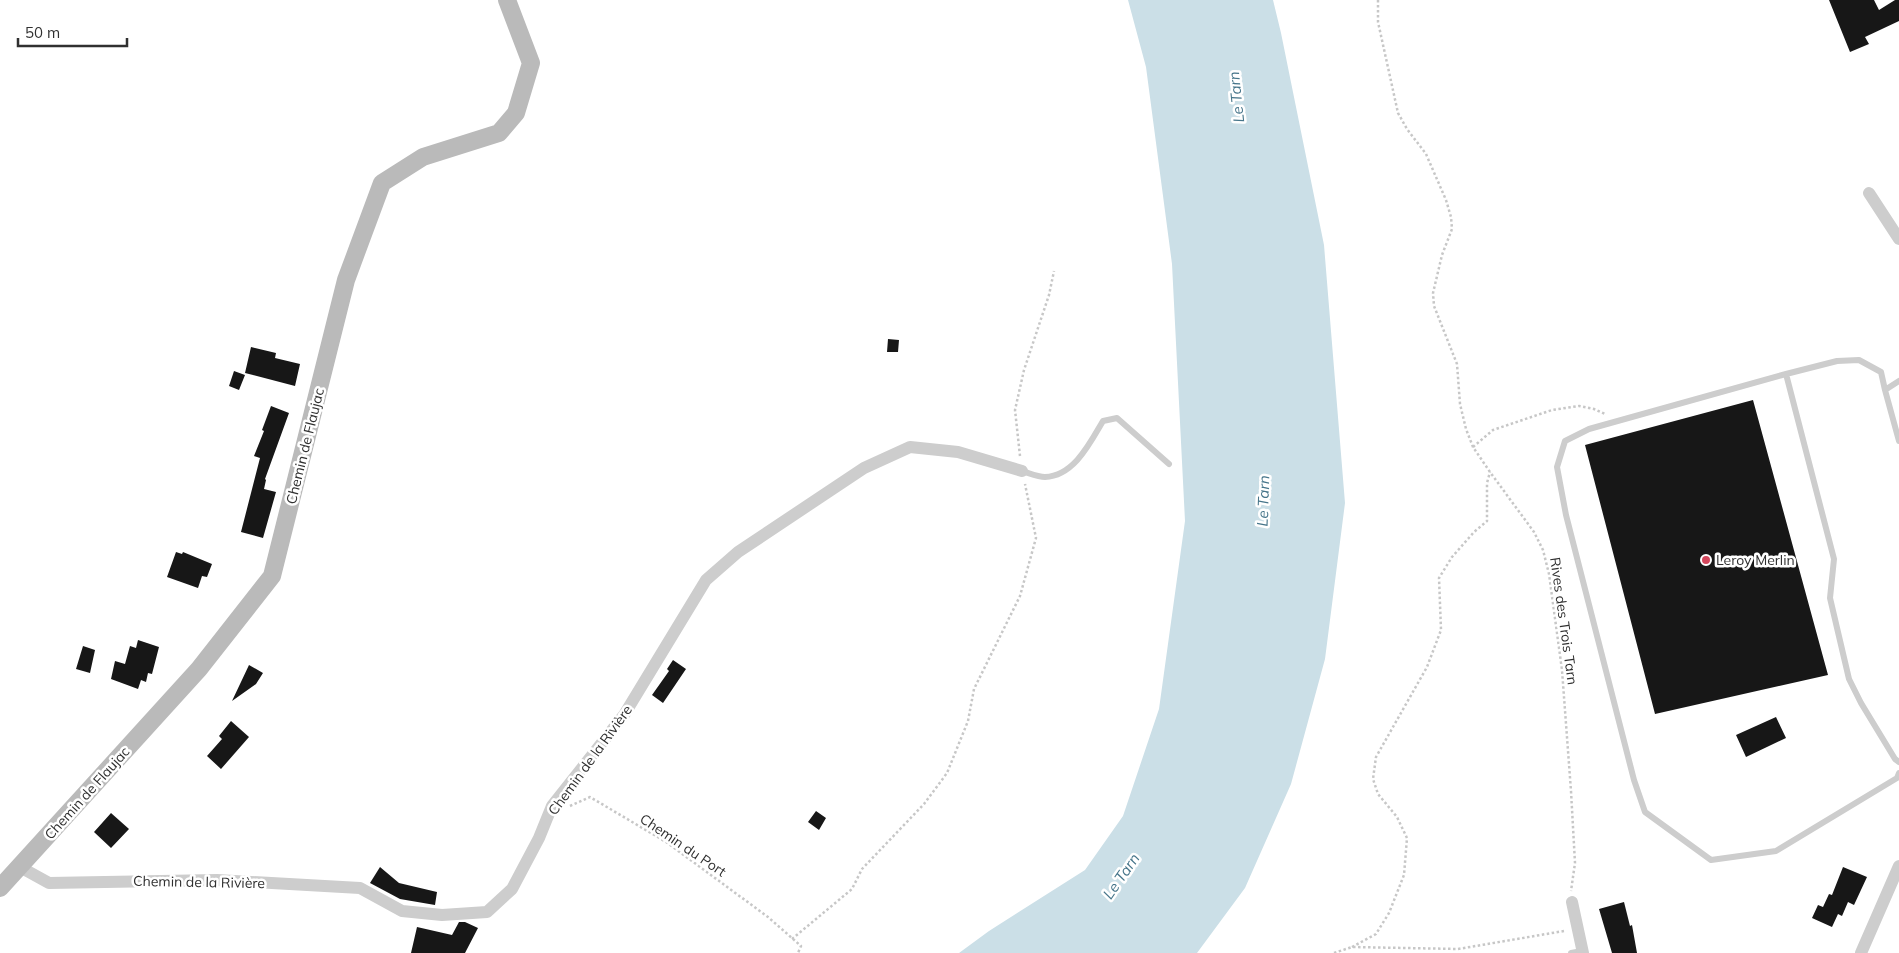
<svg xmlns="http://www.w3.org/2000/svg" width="1899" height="953" viewBox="0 0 1899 953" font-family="Mulish,sans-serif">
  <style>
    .water { fill: #cbdfe7 }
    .building { fill: #171717 }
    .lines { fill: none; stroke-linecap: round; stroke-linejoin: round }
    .path { stroke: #c7c7c7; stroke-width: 2.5; stroke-dasharray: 2.5 2.5; stroke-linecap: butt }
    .lane { stroke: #cdcdcd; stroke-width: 6 }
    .street { stroke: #cdcdcd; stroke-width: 12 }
    .secondary { stroke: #bababa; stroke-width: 18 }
    .poi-dot { fill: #d3465c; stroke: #fff; stroke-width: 2 }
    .labels { text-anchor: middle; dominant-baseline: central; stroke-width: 5; stroke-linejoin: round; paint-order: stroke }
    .street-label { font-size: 14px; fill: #303030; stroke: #fff }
    .poi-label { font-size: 14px; fill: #303030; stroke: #fff; text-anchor: start }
    .water-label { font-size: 15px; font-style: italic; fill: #46758a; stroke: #fff }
  </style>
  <rect width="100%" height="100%" fill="#fff"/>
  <path class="water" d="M1128 0H1273L1281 33 1324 245 1345 503 1325 659 1291 784 1245 888 1197 953H959L989 931 1085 870 1123 816 1159 709 1185 521 1172 264 1146 67Z"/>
  <path class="building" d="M1829 0H1874L1879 10 1895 0H1899V21L1865 37 1869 44 1850 52Z
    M888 339 899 340 898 352H887Z
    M251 347 276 353 275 358 300 364 295 386 245 373Z
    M234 371 245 375 239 390 229 386Z
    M1753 400 1828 675 1655 714 1585 445Z
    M271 406 289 413 265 479 266 480 264 489 276 492 263 538 241 532 260 458 254 456 264 431 262 430Z
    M176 552 182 554 183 552 212 564 207 577 202 576 198 588 167 577Z
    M138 640 159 647 152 674 148 673 146 682 141 680 138 689 111 679 115 661 125 664 130 646 136 648Z
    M83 646 95 650 90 673 76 669Z
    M673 660 686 669 663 703 652 695 669 671 667 669Z
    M249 665 263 673 256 684 232 701Z
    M1776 717 1786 738 1746 757 1736 735Z
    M231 721 249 737 221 769 207 756 222 739 219 736Z
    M816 811 826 818 819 830 808 822Z
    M111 813 129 829 111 848 94 832Z
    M380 867 399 883 437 892 435 905 400 899 370 883Z
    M1843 867 1867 877 1854 905 1848 902 1842 916 1838 914 1832 927 1812 918 1818 905 1823 907 1829 894 1832 895Z
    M1624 902 1630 926 1632 925 1637 953H1612L1599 909Z
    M459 922H465L478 928 465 953H411L417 927 452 935Z"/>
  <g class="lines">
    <path class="path" d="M1378 0V22L1398 113 1407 129 1426 154 1446 200 1451 217 1452 229 1442 255 1433 293 1434 306 1457 364 1460 404 1466 429 1473 447 1490 472 1534 532 1543 550 1549 574 1562 670 1571 791 1575 863 1571 891
      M1473 447 1493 430 1552 410 1579 406 1594 409 1605 414
      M1020 456 1015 410 1024 370 1049 295 1054 271
      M570 806 590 797 666 842 768 917 801 946 798 953
      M792 939 852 889 862 869 924 804 947 773 968 721 974 689 1020 596 1036 538 1025 484
      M1352 947 1376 934 1389 913 1404 875 1407 838 1397 817 1378 794 1373 779 1376 757 1427 667 1441 630 1439 578 1452 557 1474 532 1487 521V483L1490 472
      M1334 953 1352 947 1458 949 1564 931"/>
    <path class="lane" d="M1786 374 1589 429 1565 441 1557 467 1566 515 1634 780 1645 812 1711 860 1776 851 1897 778 1899 773
      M1899 381 1885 390 1899 441
      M1885 390 1881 372 1859 360 1837 361 1786 374 1834 559 1830 598 1849 679 1861 703 1895 759 1899 762
      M1022 471C1029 473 1038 477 1045 477 1074 476 1090 443 1103 421L1117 418 1169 464
      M1571 953 1582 951"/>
    <path class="street" d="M1869 193 1899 239
      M20 867 49 883 217 880 360 888 402 911 442 915 487 912 512 889 539 838 552 806 624 715 706 580 738 552 864 468 910 447 958 452 1022 471
      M1572 902 1583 953
      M1861 953 1899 866"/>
    <path class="secondary" d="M0 888 199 669 272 576 346 280 382 183 423 157 499 133 516 113 531 63 507 0"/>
  </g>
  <circle class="poi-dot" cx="1706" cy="560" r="5"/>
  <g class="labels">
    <g class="street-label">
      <text transform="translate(305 446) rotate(-76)">Chemin de Flaujac</text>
      <text transform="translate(1564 621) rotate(82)">Rives des Trois Tarn</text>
      <text transform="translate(590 760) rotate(-54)">Chemin de la Rivière</text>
      <text transform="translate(87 793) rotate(-48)">Chemin de Flaujac</text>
      <text transform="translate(683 845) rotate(34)">Chemin du Port</text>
      <text transform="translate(199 882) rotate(1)">Chemin de la Rivière</text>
    </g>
    <g class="poi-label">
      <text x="1716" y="560">Leroy Merlin</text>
    </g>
    <g class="water-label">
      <text transform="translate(1236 97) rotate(-96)">Le Tarn</text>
      <text transform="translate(1263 501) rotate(-88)">Le Tarn</text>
      <text transform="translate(1121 876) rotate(-55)">Le Tarn</text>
    </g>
  </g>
  <path d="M18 38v8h109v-8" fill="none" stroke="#303030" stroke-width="2.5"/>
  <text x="25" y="38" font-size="15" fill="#303030" stroke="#ffffff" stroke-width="4" paint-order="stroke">50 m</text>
</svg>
